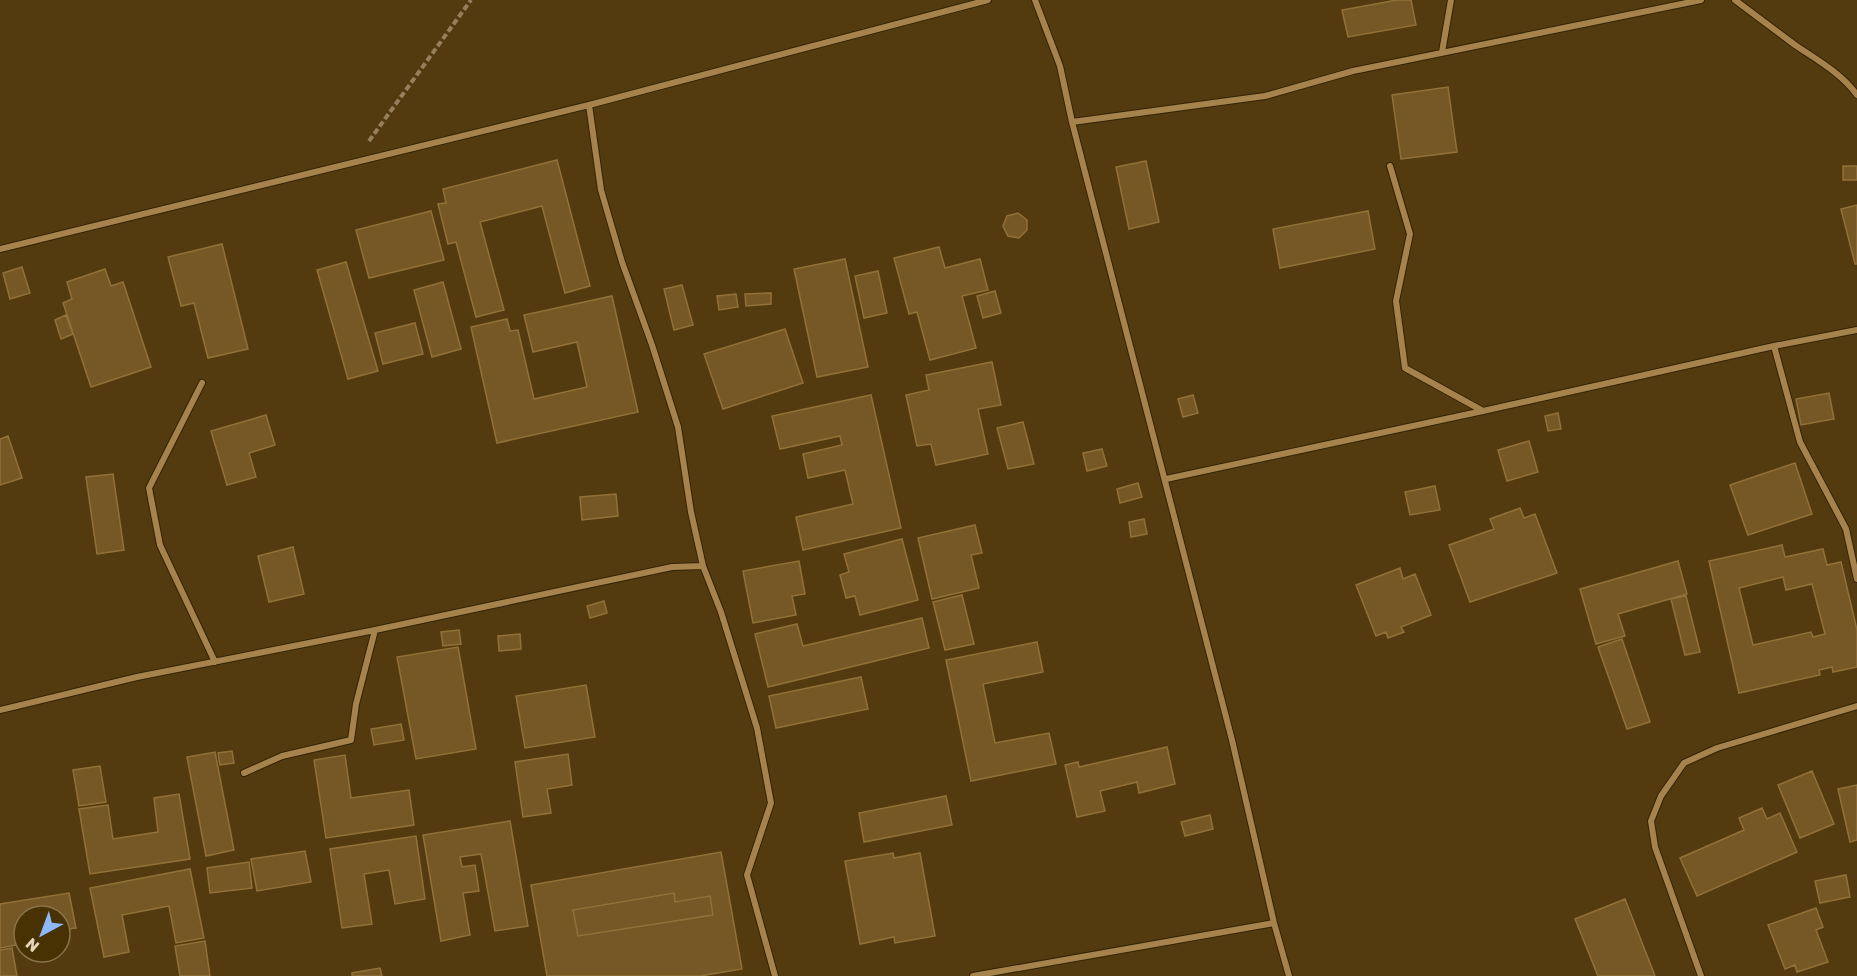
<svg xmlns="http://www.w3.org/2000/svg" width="1857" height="976" viewBox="0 0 1857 976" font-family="Rubik,sans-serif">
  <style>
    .building { fill: #755826; stroke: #927139; stroke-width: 1.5; fill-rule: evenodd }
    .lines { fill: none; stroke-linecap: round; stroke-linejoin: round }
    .minor-casing { stroke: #342305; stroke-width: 8 }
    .path { stroke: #95805b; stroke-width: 4; stroke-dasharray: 6 3; stroke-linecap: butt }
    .minor { stroke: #a6834c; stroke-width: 6 }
  </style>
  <rect width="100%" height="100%" fill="#533b0f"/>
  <path class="building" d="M1397 0H1411L1416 25 1348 37 1342 10Z
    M1448 87 1457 152 1401 159 1392 95Z
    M557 160 590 286 565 293 542 206 480 222 504 310 476 317 456 242 448 244 438 204 446 203 443 189Z
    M1146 161 1159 222 1129 229 1116 167Z
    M1843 166H1857V180H1843Z
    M1857 205V264H1855L1841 209Z
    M431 211 444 260 369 278 356 230Z
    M1368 211 1375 249 1280 268 1273 229Z
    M1018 213 1027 220V230L1019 238 1008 236 1003 226 1007 216Z
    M222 244 248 349 208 358 194 303 181 306 168 257Z
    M939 247 945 268 980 259 988 290 962 296 976 348 930 360 917 312 909 314 894 258Z
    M845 259 868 367 817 377 794 269Z
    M346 262 378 371 348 379 317 270Z
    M22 267 30 293 10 299 3 273Z
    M105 269 111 286 123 282 151 367 91 387 63 303 72 299 67 282Z
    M878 271 887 313 864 318 855 276Z
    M443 282 461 349 432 357 414 290Z
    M682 285 693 325 674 330 664 289Z
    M995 291 1001 313 983 318 977 296Z
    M771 293V304L746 306 745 294Z
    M736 294 738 307 719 310 717 296Z
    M612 296 638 412 497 443 471 327 507 319 510 331 518 330 534 399 587 387 577 342 533 352 524 315Z
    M66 315 73 334 61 339 55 320Z
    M415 323 423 354 383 364 375 333Z
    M785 329 803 383 723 409 704 354Z
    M992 362 1001 405 978 409 988 454 936 465 931 444 917 446 906 395 929 390 926 375Z
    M1829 393 1834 419 1801 425 1796 399Z
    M871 395 901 528 803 550 796 517 853 504 845 470 808 478 803 454 842 445 840 436 780 449 772 416Z
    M1193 395 1198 413 1183 417 1178 399Z
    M1558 413 1561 429 1548 431 1545 416Z
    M266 415 275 445 249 453 256 477 227 485 211 431Z
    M1023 422 1034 464 1008 469 997 428Z
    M8 436 22 478 0 485V439Z
    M1529 441 1538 472 1507 481 1498 450Z
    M1102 449 1107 466 1087 471 1083 453Z
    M1795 463 1812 514 1748 535 1730 485Z
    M113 474 124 550 97 554 86 477Z
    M1138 483 1142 497 1120 503 1117 489Z
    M1435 486 1440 510 1410 515 1405 492Z
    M616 494 618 516 582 520 580 497Z
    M1520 508 1524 518 1535 514 1557 573 1470 602 1449 545 1494 529 1490 519Z
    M1144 519 1147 534 1131 537 1129 522Z
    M975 525 982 553 971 555 979 588 932 599 918 538Z
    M902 539 918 600 860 615 855 596 846 598 840 575 849 572 844 554Z
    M1782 545 1785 557 1823 549 1827 565 1841 562 1857 630V667L1833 672 1832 667 1819 670 1820 675 1739 693 1709 561ZM1783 577 1786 590 1812 584 1825 634 1813 637 1811 632 1753 645 1739 588Z
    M293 547 304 594 269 602 258 556Z
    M799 561 805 594 792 596 796 615 753 623 743 571Z
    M1678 561 1687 594 1618 614 1625 636 1596 644 1580 589Z
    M1400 568 1403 579 1415 574 1431 615 1401 627 1404 632 1388 638 1386 632 1376 636 1356 585Z
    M962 595 974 644 945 650 933 602Z
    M1686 596 1700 652 1685 655 1671 599Z
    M604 601 607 613 590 618 587 606Z
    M922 618 929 648 768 687 755 634 797 624 803 646Z
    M459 630 461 644 443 646 441 632Z
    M520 634 521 649 499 651 498 636Z
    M1622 639 1650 722 1627 729 1598 647Z
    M1037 642 1043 672 983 684 995 743 1049 733 1056 764 971 781 946 660Z
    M458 647 476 749 416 759 397 657Z
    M861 677 868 709 776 728 769 696Z
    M586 685 595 737 525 748 516 696Z
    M401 724 404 740 374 745 371 729Z
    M1167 747 1175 784 1139 793 1137 782 1100 791 1105 811 1077 817 1065 765 1078 762 1079 767Z
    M232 751 234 763 220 765 218 753Z
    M215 752 234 850 206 856 187 757Z
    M568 754 572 785 547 789 551 813 523 817 515 762Z
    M345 755 351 798 409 790 414 825 326 838 314 760Z
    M100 766 106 802 79 806 73 770Z
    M1812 771 1834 824 1800 838 1778 785Z
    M1857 785V840L1850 842 1838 789Z
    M179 794 190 859 90 874 79 809 108 805 113 839 158 832 154 798Z
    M946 796 952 825 864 842 859 813Z
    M1762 808 1767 819 1780 813 1797 852 1697 896 1680 858 1744 830 1739 818Z
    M1210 815 1213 829 1185 836 1181 822Z
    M510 821 528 926 495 931 481 854 460 857 462 867 475 865 479 891 463 893 470 935 441 941 423 835Z
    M416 836 425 899 395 904 389 870 364 874 372 924 342 928 330 849Z
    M305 851 311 882 257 891 251 859Z
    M721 852 742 969 700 976H547L531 885ZM674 893 675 902 710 896 713 915 578 936 573 910Z
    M893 853 894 858 920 853 935 936 895 943 894 937 860 944 845 861Z
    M249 862 252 888 210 893 207 868Z
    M190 869 204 938 176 943 169 906 122 915 129 952 104 957 90 888Z
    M1846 875 1850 897 1820 903 1815 881Z
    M69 893 76 928 60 930V916H24V937L21 938 22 944 0 948V904Z
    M674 893 675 902 710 896 713 915 578 936 573 910Z
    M1625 899 1655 976H1598L1575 919Z
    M1816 908 1823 927 1816 930 1828 962 1797 972 1795 965 1785 969 1768 925Z
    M205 941 210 976H180L175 946Z
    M12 948 17 976H0V950Z
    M380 968 382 976H352V973Z"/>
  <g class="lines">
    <defs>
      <path id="minor" d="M1035 0 1060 66 1072 122 1232 740 1274 923 1289 976
        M1735 0C1755 15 1775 30 1795 45 1817 60 1841 73 1857 95
        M1442 52 1451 0
        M1072 122 1265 96 1353 71 1701 0
        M1390 166 1410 234 1396 301 1405 368 1483 411
        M0 249 589 105
        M1774 346 1800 442 1846 529 1857 579
        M202 383 149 488 160 545 215 662
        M1166 479 1483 411 1774 346 1857 330
        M703 566 721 612 757 728 771 803 747 875 775 976
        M0 710 137 677 375 630 672 567 703 566 691 512 678 427 652 345 622 262 601 190 589 105 988 0
        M244 773 282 756 351 740 356 704 375 630
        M973 976 1274 923
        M1701 976 1655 847 1651 821 1661 796 1684 763 1717 748 1857 706"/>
    </defs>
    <use href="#minor" class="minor-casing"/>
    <path class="path" d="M369 141 471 0"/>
    <use href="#minor" class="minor"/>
  </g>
  <g transform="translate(42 934) rotate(221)"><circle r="28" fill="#483102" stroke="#88734b" stroke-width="1.5"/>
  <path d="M0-4.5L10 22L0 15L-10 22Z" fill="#8db9fc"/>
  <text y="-9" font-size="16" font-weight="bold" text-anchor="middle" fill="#e7d5b9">N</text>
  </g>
</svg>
